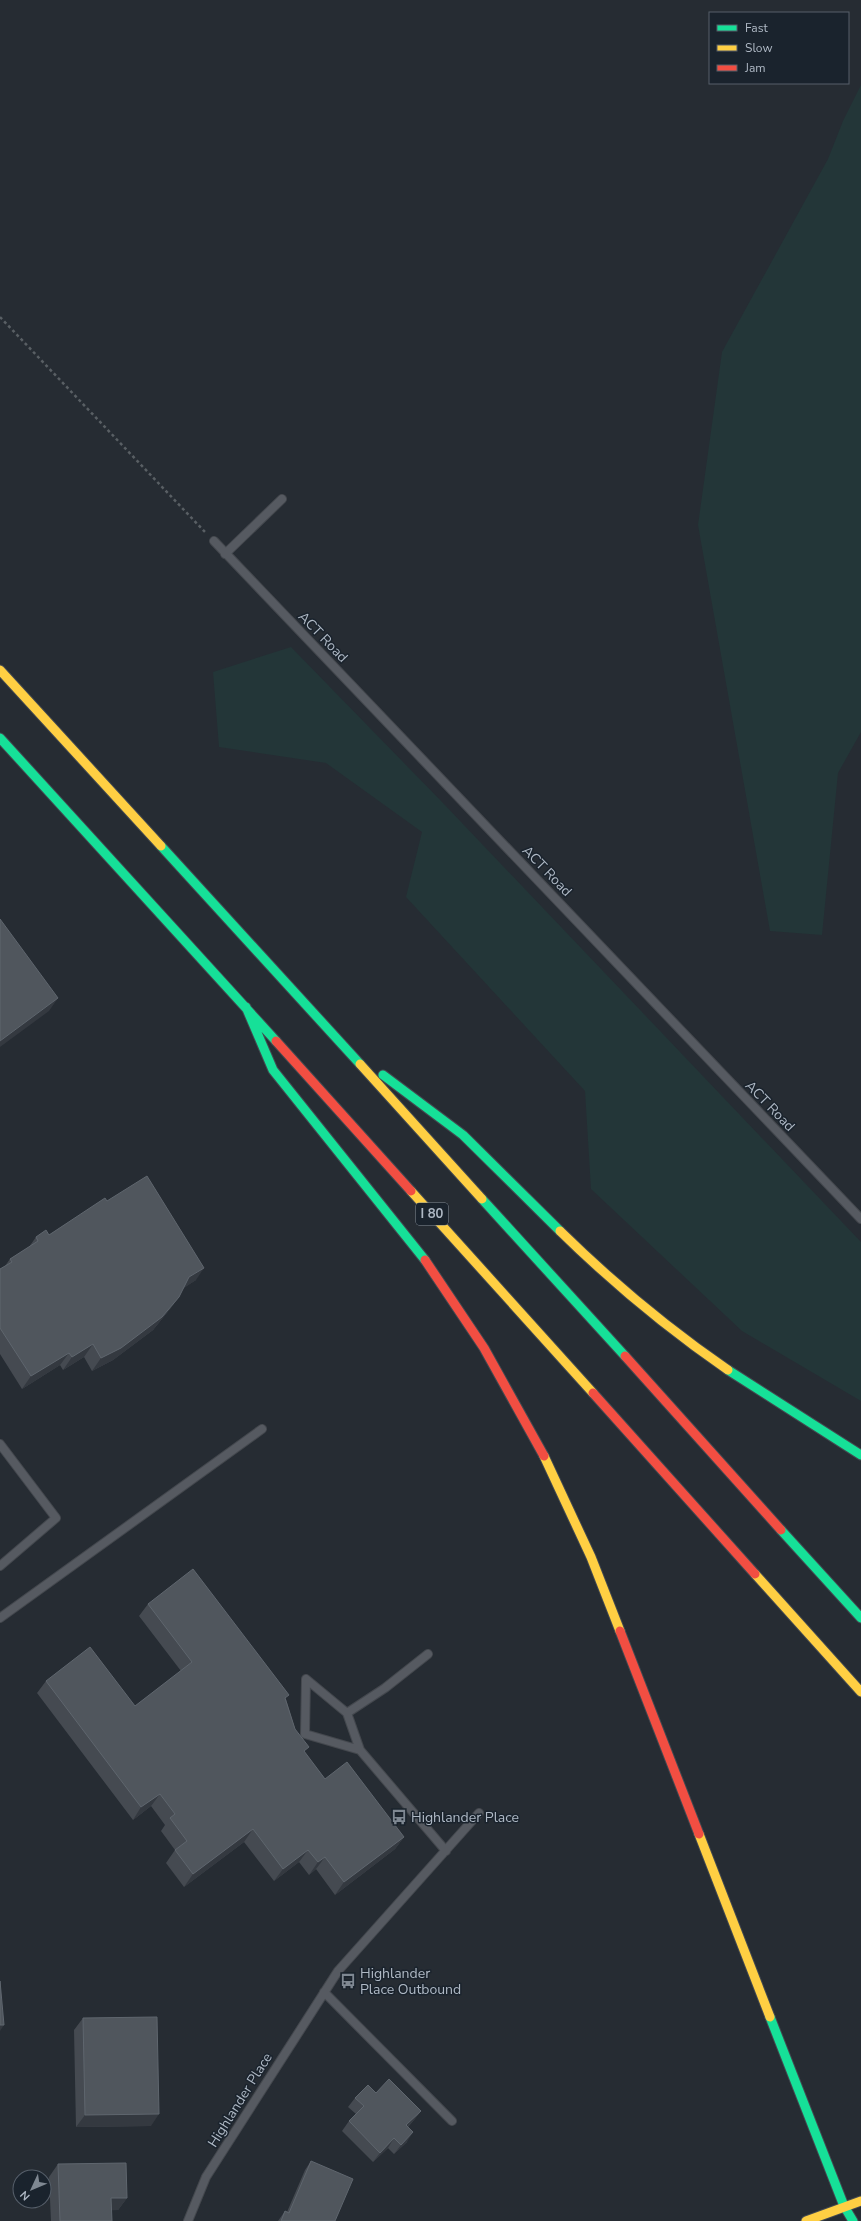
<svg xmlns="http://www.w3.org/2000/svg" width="861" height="2221" viewBox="0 0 861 2221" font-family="'Nunito Sans',sans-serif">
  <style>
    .green { fill: #233638 }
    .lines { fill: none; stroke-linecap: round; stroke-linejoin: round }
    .lane-casing { stroke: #44484e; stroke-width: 10 }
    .fast-casing { stroke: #434950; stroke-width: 11 }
    .slow-casing { stroke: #434950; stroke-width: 11 }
    .jam-casing { stroke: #434950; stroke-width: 11 }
    .path { stroke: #595f64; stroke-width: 2.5; stroke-dasharray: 3 3; stroke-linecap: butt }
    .lane { stroke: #565a61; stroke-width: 8 }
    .fast { stroke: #16e098; stroke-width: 9 }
    .slow { stroke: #ffcf43; stroke-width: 9 }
    .jam { stroke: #f24e42; stroke-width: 9 }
    .wall { fill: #454a51 }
    .shaded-wall { fill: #343940 }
    .building { fill: #50565d; stroke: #5f666e }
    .labels { text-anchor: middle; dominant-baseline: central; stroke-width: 3; stroke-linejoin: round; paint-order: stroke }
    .shield { fill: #1a232d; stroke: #828c97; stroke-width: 1 }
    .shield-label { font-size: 13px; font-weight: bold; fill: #afb9c5 }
    .street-label { font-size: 14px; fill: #afb9c5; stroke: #1a232d }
    .poi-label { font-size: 14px; fill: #afb9c5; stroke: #1a232d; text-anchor: start }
  </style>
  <rect width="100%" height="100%" fill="#262c33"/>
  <path class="green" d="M861 85V732L838 773 822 935 770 931 698 525 722 352 828 159 843 121Z
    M291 647 442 802 861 1242V1401L742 1331 591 1189 585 1091 406 897 422 832 326 763 219 747 213 672Z"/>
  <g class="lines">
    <defs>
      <path id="lane" d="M214 541 861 1219
        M225 554 282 499
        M0 1444 56 1518 0 1566
        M0 1618 262 1429
        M428 1654 385 1688 347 1713 306 1679 305 1734 360 1750 446 1851
        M347 1713 360 1750
        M324 1992 452 2121
        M188 2221 206 2177 338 1971 479 1813"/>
      <path id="fast" d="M0 738 276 1041
        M161 846 360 1064
        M246 1007 273 1070 425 1260
        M383 1075 463 1135 560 1231
        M482 1199 625 1356
        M728 1370 861 1455
        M781 1530 861 1618
        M770 2017 844 2206 853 2221"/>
      <path id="slow" d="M0 670 161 846
        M360 1064 482 1199
        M411 1191 593 1393
        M560 1231C612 1282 667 1328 728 1370
        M544 1456 591 1557 620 1631
        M755 1574 861 1692
        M699 1834 770 2017
        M806 2221 861 2201"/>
      <path id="jam" d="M276 1041 411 1191
        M425 1260 484 1348 544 1456
        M625 1356 781 1530
        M593 1393 755 1574
        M620 1631 699 1834"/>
    </defs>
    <use href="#lane" class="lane-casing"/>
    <use href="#fast" class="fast-casing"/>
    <use href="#slow" class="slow-casing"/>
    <use href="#jam" class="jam-casing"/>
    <path class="path" d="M0 317 205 532"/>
    <use href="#lane" class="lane"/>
    <use href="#fast" class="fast"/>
    <use href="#slow" class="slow"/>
    <use href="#jam" class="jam"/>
  </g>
  <path class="wall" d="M107 1201 196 1280 183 1288 179 1297 170 1309 153 1330 113 1360 92 1371 84 1357 63 1370 60 1365 22 1389 0 1354V1269L5 1266 10 1259 29 1247 36 1237 49 1235Z
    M148 1604 286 1699 295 1729 305 1753 325 1779 404 1837 395 1849 335 1895 316 1869 309 1875 299 1862 274 1881 244 1842 184 1887 166 1863 175 1850 161 1831 165 1825 151 1806 133 1820 37 1693 46 1681 135 1706 181 1671 139 1616Z
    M83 2018 151 2126 76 2127 74 2030Z
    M376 2093 421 2111 414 2120 408 2127 407 2142 394 2154 388 2148 373 2162 342 2131 349 2121 356 2114 348 2107 355 2098Z
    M311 2161 335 2221H278L285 2211 287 2212 305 2170Z
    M58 2164 127 2198 118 2210H111L112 2221H51L49 2177Z"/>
  <path class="shaded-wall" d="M58 998 49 1011 0 1047V1041Z
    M204 1268 196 1280 181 1290 189 1277Z
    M179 1297 170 1309 153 1330 113 1360 92 1371 101 1358Z
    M93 1344 84 1357 63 1370 72 1357Z
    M69 1353 60 1365 22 1389 31 1376Z
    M160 1794 151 1806 133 1820 141 1807Z
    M253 1829 244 1842 184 1887 193 1874Z
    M404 1837 395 1849 335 1895 344 1882Z
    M308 1850 299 1862 274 1881 283 1869Z
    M325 1857 316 1869 309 1875 318 1862Z
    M0 2025H4L0 2031Z
    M421 2111 414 2120 399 2135 406 2125Z
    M159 2114 151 2126 76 2127 85 2115Z
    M413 2132 407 2142 394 2154 401 2145Z
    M394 2138 388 2148 373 2162 380 2153Z
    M111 2198H127L118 2210 102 2211Z"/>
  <path class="building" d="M0 919 58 998 0 1041Z
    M147 1176 204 1268 189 1277 179 1297 162 1317 121 1348 101 1358 93 1344 72 1357 69 1353 31 1376 0 1328V1269L12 1262 10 1259 38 1241 36 1237 46 1230 49 1235 105 1198 107 1201Z
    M193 1569 289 1695 285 1698 295 1729 309 1747 304 1751 325 1779 347 1762 404 1837 344 1882 325 1857 318 1862 308 1850 283 1869 253 1829 193 1874 175 1850 187 1841 170 1818 175 1814 160 1794 141 1807 46 1681 90 1647 135 1706 192 1662 148 1604Z
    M0 1981 4 2025H0Z
    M157 2017 159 2114 85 2115 83 2018Z
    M389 2079 421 2111 406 2125 413 2132 401 2145 394 2138 380 2153 349 2121 364 2106 355 2098 368 2085 376 2093Z
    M311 2161 353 2179 335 2221H281L285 2211 289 2213Z
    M126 2163 127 2198H111L112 2221H60L58 2164Z"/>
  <defs>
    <symbol id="bus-bare" viewBox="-9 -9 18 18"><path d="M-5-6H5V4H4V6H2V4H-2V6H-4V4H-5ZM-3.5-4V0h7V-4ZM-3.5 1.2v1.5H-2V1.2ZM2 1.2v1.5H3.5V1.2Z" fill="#7f8892" stroke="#1a232d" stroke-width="2.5" paint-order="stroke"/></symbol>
  </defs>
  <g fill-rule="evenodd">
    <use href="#bus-bare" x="388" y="1806" width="22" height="22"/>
    <use href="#bus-bare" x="337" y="1970" width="22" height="22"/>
  </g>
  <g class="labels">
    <rect class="shield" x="416" y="1203" width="32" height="22" rx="3"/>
    <g class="shield-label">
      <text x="432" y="1214">I 80</text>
    </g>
    <g class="street-label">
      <text transform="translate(323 637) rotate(46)">ACT Road</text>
      <text transform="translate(547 871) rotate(46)">ACT Road</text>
      <text transform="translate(770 1106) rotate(46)">ACT Road</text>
      <text transform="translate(240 2100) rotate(-58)">Highlander Place</text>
    </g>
    <g class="poi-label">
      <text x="411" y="1817">Highlander Place</text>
      <text x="360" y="1973">Highlander<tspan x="360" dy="16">Place Outbound</tspan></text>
    </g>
  </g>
  <rect x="709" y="12" width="140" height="72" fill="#1a232d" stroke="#565f6a"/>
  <rect x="717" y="25" width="20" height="6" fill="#16e098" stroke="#565f6a"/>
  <text x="745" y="32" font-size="12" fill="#afb9c5">Fast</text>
  <rect x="717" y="45" width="20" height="6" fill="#ffcf43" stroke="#565f6a"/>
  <text x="745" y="52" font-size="12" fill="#afb9c5">Slow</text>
  <rect x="717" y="65" width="20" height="6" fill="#f24e42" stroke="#565f6a"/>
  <text x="745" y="72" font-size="12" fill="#afb9c5">Jam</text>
  <g transform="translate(32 2189) rotate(226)"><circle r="19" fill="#1a232d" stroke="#565f6a"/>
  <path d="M0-3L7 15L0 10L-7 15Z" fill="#7f8892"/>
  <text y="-6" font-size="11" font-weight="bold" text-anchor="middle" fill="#afb9c5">N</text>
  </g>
</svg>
